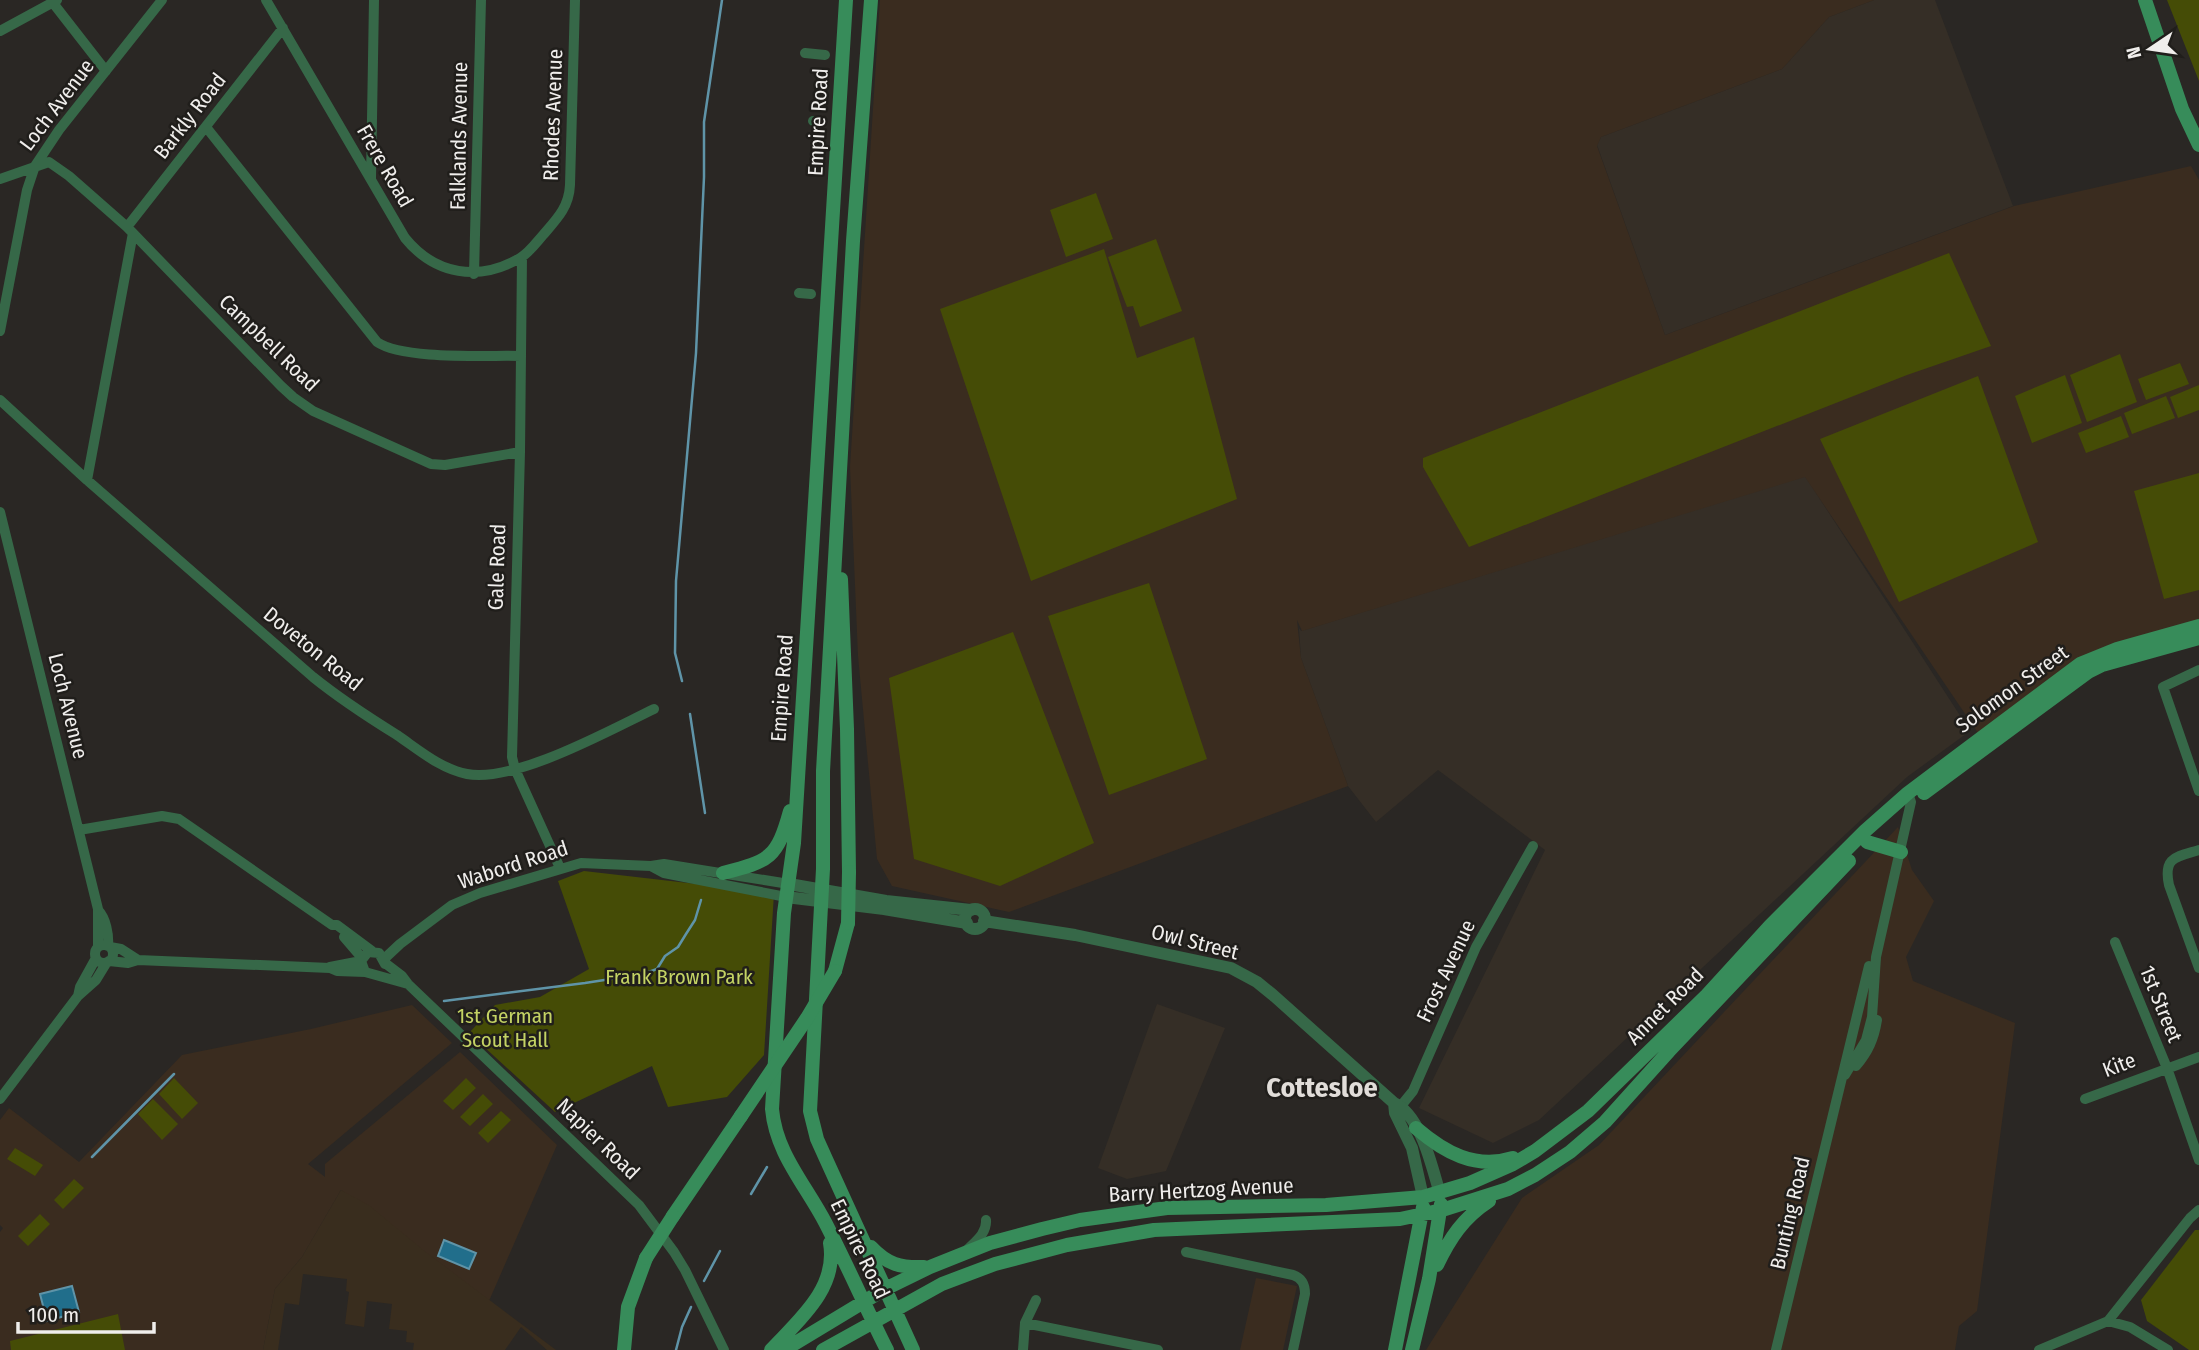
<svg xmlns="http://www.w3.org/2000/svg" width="2199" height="1350" viewBox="0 0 2199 1350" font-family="'Fira Sans Condensed',sans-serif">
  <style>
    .built { fill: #352e26 }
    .education { fill: #3a2c1f }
    .medical { fill: #392d1e }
    .green { fill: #454c06 }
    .water { fill: #216e8b; stroke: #5f94a8; stroke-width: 2 }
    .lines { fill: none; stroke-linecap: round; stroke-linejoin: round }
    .stream { stroke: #5f94a8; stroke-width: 2.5 }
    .minor { stroke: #366848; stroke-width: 10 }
    .tertiary { stroke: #366848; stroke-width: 12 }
    .secondary { stroke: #378c5a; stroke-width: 14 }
    .secondary-bridge { stroke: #378c5a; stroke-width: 14 }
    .labels { text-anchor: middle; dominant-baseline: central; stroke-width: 5; stroke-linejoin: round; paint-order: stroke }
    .street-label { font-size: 21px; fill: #f0eeec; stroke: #201e1b }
    .park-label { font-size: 21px; fill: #c4d364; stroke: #201e1b }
    .district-label { font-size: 28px; font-weight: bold; fill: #e1ddd9; stroke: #201e1b }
  </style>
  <rect width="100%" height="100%" fill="#2a2724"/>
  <path class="built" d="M1874 0H1935L2013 206 1665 335 1597 145 1601 137 1782 69 1829 17Z
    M1805 476 1970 731 1907 777 1539 1120 1493 1143 1419 1108 1545 850 1438 770 1376 822 1348 786 1301 658 1299 628 1301 631Z
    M1157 1004 1225 1028 1166 1171 1127 1179 1098 1168Z"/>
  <path class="education" d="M880 0H1874L1829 17 1782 69 1601 137 1597 146 1665 335 2014 206 2191 166 2199 180V621L1978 733 1805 477 1302 631 1297 620 1301 658 1348 786 1009 912 892 886 877 859 858 656 850 467Z
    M1898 827 1912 870 1934 901 1906 957 1913 981 2015 1023 1977 1311 1959 1326 1955 1350H1426L1522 1198 1599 1145Z
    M412 1005 452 1043 308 1164 325 1177V1164L460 1052 557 1145 489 1301 341 1190 302 1257 275 1289 263 1350H0V1232L3 1228 0 1225V1120L9 1108 79 1162 182 1055 311 1029Z
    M1256 1278 1297 1286 1283 1350H1240Z"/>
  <path class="medical" d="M341 1190 370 1206 423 1250 556 1350H547L521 1327 505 1350H413L414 1343 406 1342 407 1331 389 1329 392 1304 367 1301 364 1327 345 1324 349 1292 346 1291 347 1279 303 1274 299 1305 285 1303 278 1350H263L275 1289 302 1257Z"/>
  <path class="green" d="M2167 0H2199V81Z
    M1096 193 1113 239 1066 257 1050 210Z
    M1156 239 1182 311 1140 327 1133 306 1127 307 1108 257Z
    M1104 249 1137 358 1194 337 1237 499 1031 581 940 309Z
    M1949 253 1991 346 1907 375 1469 547 1423 467V458Z
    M2120 354 2137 402 2087 422 2070 375Z
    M2180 363 2189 384 2146 400 2138 379Z
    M2065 375 2082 423 2032 443 2015 396Z
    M1978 376 2038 542 1899 602 1820 439Z
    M2199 385V410L2178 418 2170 397Z
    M2166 396 2175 418 2132 434 2124 413Z
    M2121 416 2129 437 2086 453 2078 433Z
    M2199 473V590L2164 599 2134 491Z
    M1149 583 1207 759 1109 795 1048 616Z
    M1013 632 1094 843 1000 886 914 859 889 678Z
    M584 871 774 893 764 1055 727 1097 668 1107 652 1066 555 1112 469 1033 495 1005 540 997 589 969 558 881Z
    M174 1078 198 1103 182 1119 159 1094Z
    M466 1078 476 1088 453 1110 443 1101Z
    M483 1094 493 1104 470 1126 460 1117Z
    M153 1099 178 1124 162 1140 138 1114Z
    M501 1111 511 1120 488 1143 478 1133Z
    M15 1148 43 1165 35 1176 7 1159Z
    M74 1179 84 1188 63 1209 54 1200Z
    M40 1214 50 1224 28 1246 18 1236Z
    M2195 1230H2199V1350H2189L2147 1321 2141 1300Z
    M118 1314 125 1350H11L10 1341Z"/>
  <path class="water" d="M444 1240 476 1253 469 1269 438 1256Z
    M72 1286 79 1312 47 1321 40 1294Z"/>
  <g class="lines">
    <path class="stream" d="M682 681 675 653 676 581 696 353 704 177V122L722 0
      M690 714 705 813
      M444 1001 585 983 643 974 657 969 665 956 678 947 686 934 695 920 701 900
      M92 1157 174 1074
      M751 1194 767 1167
      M704 1281 720 1251
      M676 1350 682 1327 691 1307"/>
    <path class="minor" d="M266 0 405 238C435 275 479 282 520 258 529 253 536 243 543 235 557 219 569 207 570 185L575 0
      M53 3 106 71
      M0 31 57 0
      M805 53 825 55
      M813 121 821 122
      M206 127 377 342C403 360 488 355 521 356
      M371 178 374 0
      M0 179 49 162 69 176 127 227 281 386 293 397 313 411 431 464 445 465 520 452
      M127 227 283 28
      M522 257 520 452 512 757 515 769 560 868
      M474 274 481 0
      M799 293 811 294
      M0 331 27 190 35 166 59 130 162 0
      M0 400 87 480 313 677C339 698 368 717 397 735 419 750 441 769 467 774 515 783 610 730 654 709
      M87 480 133 233
      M0 512 98 909V947
      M2199 670 2163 687 2199 791
      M79 830 162 816 179 819 332 925H337L372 951
      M2199 850C2176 857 2163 857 2169 885L2199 968
      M651 866 664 873 786 897
      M98 910C106 918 109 935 108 946
      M344 937 362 958
      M2115 942 2167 1068 2199 1160
      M95 954a9 9 0 1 1 18 0a9 9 0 1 1-18 0Z
      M110 947 121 949 138 960
      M384 959 400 944 452 905 480 893 581 863 651 866 664 864 789 884
      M109 961 128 963 138 960 330 968 337 971 365 972 408 984
      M385 963 402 976 408 984 639 1205 674 1252 685 1270 724 1350
      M330 967 361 961
      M365 972 361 961 368 952 379 953 385 964
      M78 996 80 987 96 958
      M1856 1066C1868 1052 1874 1039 1877 1020
      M1845 1075 1866 1040 1872 1017 1876 957 1911 802 1908 793
      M0 1099 78 996 96 980 107 962
      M2085 1099 2199 1057
      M1396 1112 1413 1091 1476 947 1533 846
      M968 1249C976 1241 987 1233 986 1220
      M1186 1252 1293 1275C1302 1278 1305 1284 1305 1294L1293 1350
      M2108 1321 2130 1327 2168 1350
      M1025 1323 1158 1350
      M1023 1350 1025 1323 1036 1300
      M1776 1350 1869 966
      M2039 1350 2108 1321 2190 1218 2199 1210"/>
    <path class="tertiary" d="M789 884 886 901 971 910
      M786 897 884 909 967 923
      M965 919a10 10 0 1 1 20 0a10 10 0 1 1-20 0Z
      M984 921 1075 935 1231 968 1257 982 1273 995 1394 1103C1421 1115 1432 1167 1440 1194
      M1394 1103 1395 1113 1412 1148 1423 1197"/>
    <path class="secondary" d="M846 0 794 843 784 913 772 1109C776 1154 806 1185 826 1224 847 1265 866 1308 887 1350
      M871 0 853 241 823 771V869L810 1111 817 1139 826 1159 913 1350
      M2145 0 2182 109 2199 145
      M841 579 847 729 849 872
      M1924 793 2088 672 2102 665 2199 638
      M1867 842 1901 852
      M723 873C770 861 777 858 790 811
      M835 971 848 923
      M1416 1128C1444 1152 1475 1170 1513 1158
      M673 1216 741 1116
      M871 1247C887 1264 900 1268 924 1267
      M1437 1265C1450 1238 1463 1218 1489 1201
      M624 1350 628 1307 646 1258
      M771 1350C799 1320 838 1288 830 1243
      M784 1350 885 1289 930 1267 990 1243 1042 1229 1080 1220 1167 1208 1326 1205 1423 1197 1470 1183 1513 1164 1535 1151 1588 1111 1707 995 1770 926 1865 831 1908 793 2080 664 2117 649 2199 626
      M823 1350 942 1284 995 1264 1067 1245 1154 1230 1400 1219 1442 1210 1508 1189 1535 1175 1570 1152 1605 1122 1669 1051 1849 861
      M1395 1350 1423 1207
      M1412 1350 1429 1279 1441 1204"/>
    <path class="secondary-bridge" d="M848 923 849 872
      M741 1116 807 1018 835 971
      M646 1258 673 1216"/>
  </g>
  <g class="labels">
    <g class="street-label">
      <text transform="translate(57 105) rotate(-53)">Loch Avenue</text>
      <text transform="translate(553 115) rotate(-88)">Rhodes Avenue</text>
      <text transform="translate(190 116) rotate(-52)">Barkly Road</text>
      <text transform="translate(818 122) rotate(-87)">Empire Road</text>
      <text transform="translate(459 136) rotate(-89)">Falklands Avenue</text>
      <text transform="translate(385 166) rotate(60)">Frere Road</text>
      <text transform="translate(269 343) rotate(44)">Campbell Road</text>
      <text transform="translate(497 567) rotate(-88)">Gale Road</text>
      <text transform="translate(313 649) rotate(39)">Doveton Road</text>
      <text transform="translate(782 688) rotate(-86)">Empire Road</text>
      <text transform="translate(2012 689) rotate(-36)">Solomon Street</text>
      <text transform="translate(68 706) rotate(76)">Loch Avenue</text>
      <text transform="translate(513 865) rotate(-18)">Wabord Road</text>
      <text transform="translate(1195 942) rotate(14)">Owl Street</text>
      <text transform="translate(1446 971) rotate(-65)">Frost Avenue</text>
      <text transform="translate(2161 1004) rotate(68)">1st Street</text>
      <text transform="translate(1665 1006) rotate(-45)">Annet Road</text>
      <text transform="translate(2119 1065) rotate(-21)">Kite</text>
      <text transform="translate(598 1139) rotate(44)">Napier Road</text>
      <text transform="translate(1201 1190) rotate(-3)">Barry Hertzog Avenue</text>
      <text transform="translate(1790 1213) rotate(-77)">Bunting Road</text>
      <text transform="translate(860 1249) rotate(64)">Empire Road</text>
    </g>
    <g class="park-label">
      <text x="679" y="977">Frank Brown Park</text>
      <text x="505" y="1016">1st German<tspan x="505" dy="24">Scout Hall</tspan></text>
    </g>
    <g class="district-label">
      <text x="1322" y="1087">Cottesloe</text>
    </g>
  </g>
  <g transform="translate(2150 49) rotate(257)" stroke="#201e1b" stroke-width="5" paint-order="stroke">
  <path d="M0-5L12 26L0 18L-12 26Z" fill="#f0eeec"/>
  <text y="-10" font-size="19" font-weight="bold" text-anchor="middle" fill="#f0eeec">N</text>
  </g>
  <path d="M18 1322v10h136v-10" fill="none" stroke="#f0eeec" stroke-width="3.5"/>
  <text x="28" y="1322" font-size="21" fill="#f0eeec" stroke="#201e1b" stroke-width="5" paint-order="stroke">100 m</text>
</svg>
